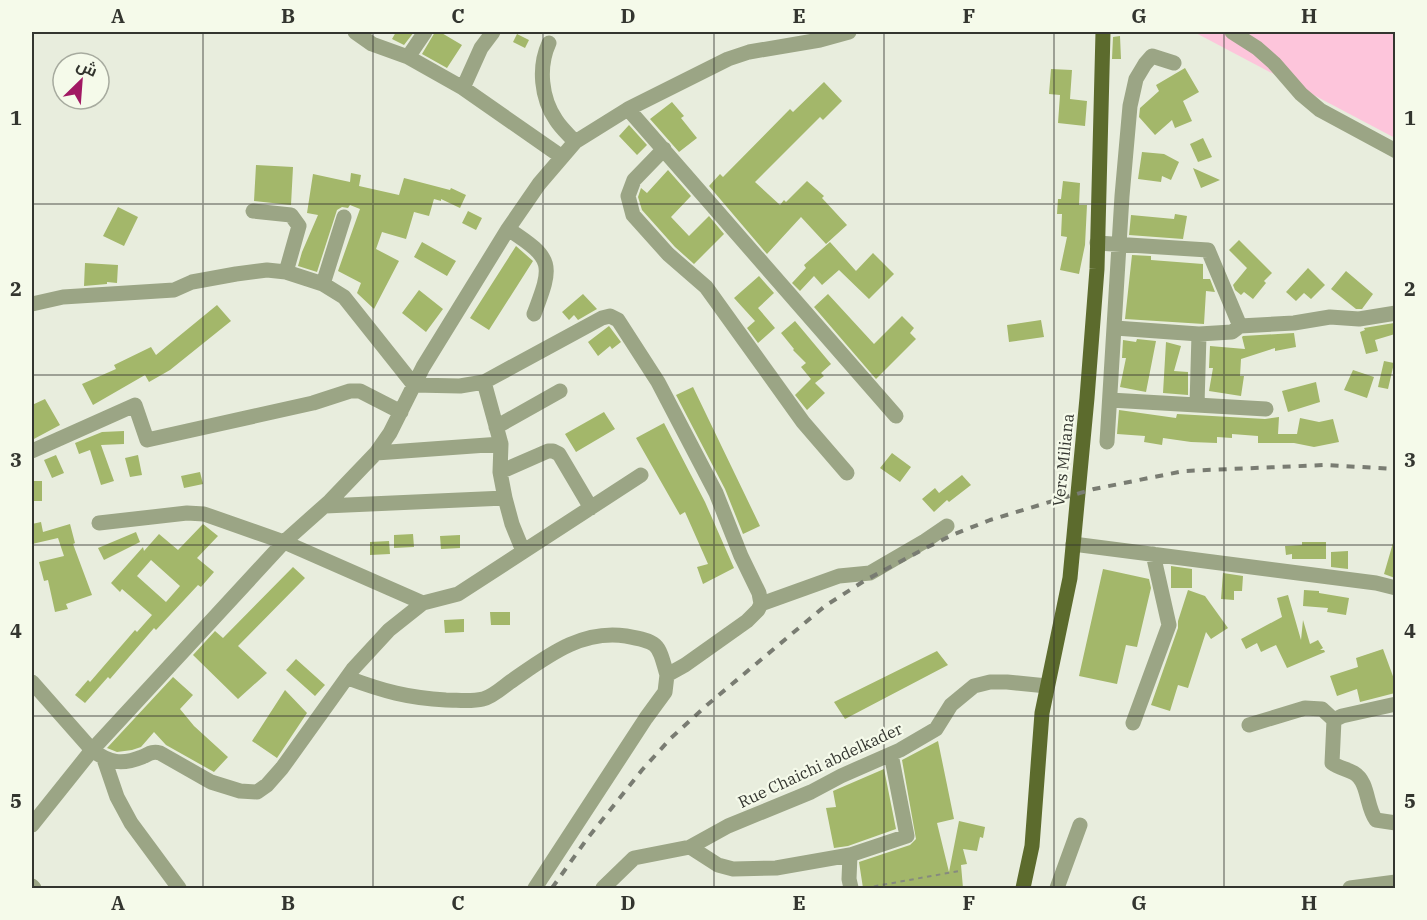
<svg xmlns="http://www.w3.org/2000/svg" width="1427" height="920" viewBox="0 0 1427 920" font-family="'IBM Plex Serif',Cairo,serif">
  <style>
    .green { fill: #fdc5db }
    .building { fill: #a3b76a; fill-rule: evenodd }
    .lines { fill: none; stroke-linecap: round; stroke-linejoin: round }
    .path { stroke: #868a7f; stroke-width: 2; stroke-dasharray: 4.5 4.5; stroke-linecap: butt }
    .minor { stroke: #9ba585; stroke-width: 15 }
    .major { stroke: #5c6b2d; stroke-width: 15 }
    .rail { stroke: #797c72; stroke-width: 4; stroke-dasharray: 8 8; stroke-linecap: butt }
    .grid { fill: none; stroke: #33352f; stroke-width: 1.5; stroke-opacity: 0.55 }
    .labels { text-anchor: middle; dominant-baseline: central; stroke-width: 4.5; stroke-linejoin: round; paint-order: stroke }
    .street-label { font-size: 16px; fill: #33352f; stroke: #f5faea }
    .neatline { fill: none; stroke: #33352f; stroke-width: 2 }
    .grid-label { font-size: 20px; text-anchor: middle; font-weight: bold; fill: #33352f }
  </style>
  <rect width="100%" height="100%" fill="#e8eddd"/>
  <path class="green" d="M1194 32H1395V138Z"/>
  <path class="building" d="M396 32H414L404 45 392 39Z
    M435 32H440L462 45 447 68 422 54Z
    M517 34 529 40 525 48 513 42Z
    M1120 36 1121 59H1112L1113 37Z
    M1185 68 1199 92 1183 101 1192 121 1175 128 1172 120 1155 135 1139 117 1140 108 1159 91 1156 85Z
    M1051 69 1072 70 1070 99 1087 101 1085 126 1058 123 1060 95 1049 94Z
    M824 82 842 101 823 120 820 117 755 182 780 205 784 200 786 202 807 181 824 196 822 198 847 225 826 244 801 217 767 254 709 186 720 174 723 177 790 109 793 112Z
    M672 102 684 116 681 118 697 138 679 152 650 119Z
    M629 125 647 145 637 155 619 136Z
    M1203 138 1212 157 1198 162 1190 144Z
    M1142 152 1164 154 1179 162 1171 180 1162 176 1161 182 1138 179Z
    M256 165 293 167 291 205 254 201Z
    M1193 168 1220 180 1201 188Z
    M668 170 691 196 671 217 689 236 709 216 724 234 694 264 675 247 642 210 638 197 641 188 647 193Z
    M351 173 361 175 359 186 399 195 404 178 450 190 451 188 466 195 460 208 441 199V201L434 199 429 216 414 212 406 239 382 232 376 249 399 261 374 309 357 293 361 283 338 271 360 209 350 205 348 208 342 207 337 210 317 272 298 266 302 252 318 215 307 213 313 174 350 182Z
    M1063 181 1080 183 1079 205H1087L1085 245 1079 274 1060 270 1067 237 1061 236 1062 214H1057L1058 199H1061Z
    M118 207 138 217 124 246 103 236Z
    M468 211 482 218 476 230 462 223Z
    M1175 214 1187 216 1183 239 1129 235 1131 215 1174 219Z
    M1239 240 1272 273 1264 281 1266 283 1253 299 1244 292 1241 295 1235 290 1233 285 1247 268 1229 250Z
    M422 242 456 261 447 276 414 257Z
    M830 242 856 271 873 253 894 274 869 299 839 270 822 285 814 276 800 291 792 283 806 268 804 265Z
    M516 246 533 261 489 330 470 318Z
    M1132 255 1151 256V260L1203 264V279H1210L1215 292 1206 291 1204 324 1125 319Z
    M85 263 118 265 117 283 107 282V284L84 286Z
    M1308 268 1325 285 1311 299 1304 293 1296 301 1286 292Z
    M1346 271 1373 294 1362 309H1356L1331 289Z
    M759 276 774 293 758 308 775 328 758 343 747 328 755 321 734 298Z
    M419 290 443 309 426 332 402 313Z
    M583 294 597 309 578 320 574 315 569 320 562 312Z
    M828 294 874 344 902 316 914 328 910 333 916 339 876 379 814 307Z
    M217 305 231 321 170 370 149 382 145 375 93 405 82 384 116 369 114 365 151 347 156 355Z
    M1041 320 1044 337 1009 342 1007 325Z
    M795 321 831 364 821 373 824 376 815 383 825 393 807 410 795 395 811 379 801 367 806 363 793 350 794 349 781 333Z
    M1394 323 1395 334 1375 340 1378 351 1366 354 1360 332 1365 330 1364 328Z
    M609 326 621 342 612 349 610 346 598 356 588 342Z
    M1294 333 1296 347 1275 351V348L1241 359 1240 376H1244L1241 396 1209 391 1213 368H1209L1210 346 1245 349 1242 337 1243 336Z
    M1137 339 1156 341 1146 392 1120 387 1126 358H1122L1123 340 1136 342Z
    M1166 342 1181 346 1174 371 1188 372V395L1163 393Z
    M1384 361 1394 363 1388 389 1378 387Z
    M1353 370 1374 377 1367 398 1344 390Z
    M1316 382 1320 402 1288 412 1282 391Z
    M693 387 760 526 743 534 725 489 676 395Z
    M45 399 60 425 32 440V405Z
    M1119 410 1176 418 1177 414 1265 419 1279 417 1278 434H1297L1300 418 1319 422 1333 419 1339 442 1314 447 1294 443H1258V436L1232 434V438L1217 437V443L1191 442 1163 438 1162 445 1144 442 1145 436 1117 434Z
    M604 412 615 429 576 452 565 434Z
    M664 423 705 502 734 568 703 584 697 567 708 564 685 512 680 515 636 438Z
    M124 431V444L101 445 114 481 101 485 90 450 79 454 75 443 102 432Z
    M892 453 911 467 900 482 880 468Z
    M56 455 64 473 52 478 44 460Z
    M138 455 142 475 130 477 125 458Z
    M200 472 203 484 184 488 181 476Z
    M962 475 971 485 949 502 947 500 934 512 922 499 935 488 939 493Z
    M32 481H42V501H32Z
    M41 522 43 532 70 524 75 543 73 544 92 595 66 604 68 609 55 612 48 580 44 581 39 562 64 556 58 538 32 544V524Z
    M203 524 218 536 197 558 214 572 201 587 198 585 156 630 154 628 110 679 108 677 85 703 75 695 88 680 90 682 135 630 137 632 152 615 122 589 120 592 111 583 143 547 144 551 159 534 178 550ZM151 560 180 586 166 602 137 576Z
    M136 532 140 542 104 560 98 548Z
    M413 534 414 547 394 548V535Z
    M460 535V548L441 549 440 536Z
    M389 541 390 554 370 555V542Z
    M1302 542H1326V559H1292V554L1286 555 1285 546 1302 545Z
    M1393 543 1395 544V578L1384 574Z
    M1348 551V569L1331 567V552Z
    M1171 566 1192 569V588H1171Z
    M293 567 305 578 238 646 267 673 238 699 193 655 215 631 223 638Z
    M1103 569 1149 579 1151 588 1137 647 1126 645 1117 684 1079 676Z
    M1223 573 1243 576 1242 591H1234V600L1221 599Z
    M1188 590 1205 596 1228 628 1211 639 1206 632 1188 688 1178 685 1170 711 1151 705 1178 628V621Z
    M1304 590 1319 591V593L1349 598 1346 615 1327 612 1328 608 1303 606Z
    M1288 595 1301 640 1303 620 1310 644 1318 640 1323 648 1320 650H1324L1325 652 1287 668 1276 645 1261 652 1257 643 1246 649 1241 639 1282 617 1277 598Z
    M490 612H510V625H491Z
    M464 619V632L445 633 444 620Z
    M1383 649 1394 679 1395 693 1360 702 1357 689 1337 696 1330 676 1358 667 1356 658Z
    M937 651 948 665 845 719 834 702Z
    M296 659 325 685 315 696 286 670Z
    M173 677 193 695 180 709 194 726 228 757 214 772 166 745 154 732 141 747 132 750 117 752 107 748Z
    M285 690 307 713 277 758 252 741Z
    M938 741 954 819 937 823 949 872 959 821 985 827 983 838 980 837 977 851 963 849 967 864 961 865 963 888H863L859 862 910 845 916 839 902 760Z
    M884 769 896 829 848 846 834 848 826 808 836 807 833 791Z"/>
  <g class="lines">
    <path class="path" d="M865 888 959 871"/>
    <path class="minor" d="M355 32 372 44 408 57 463 88 562 157
      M1232 32 1257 48 1274 63 1301 94 1320 110 1396 151
      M549 43C538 67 541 98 556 120 561 128 569 135 575 142
      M408 57 425 32
      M463 88 481 48 493 32
      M628 109 896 416
      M664 149 634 180 628 196 633 215 668 254 706 287 803 422 847 473
      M253 211 291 215 299 226 286 272
      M508 229C554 259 553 264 534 314
      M1097 243 1208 250 1240 326 1232 332 1199 334 1115 328
      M323 284 344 217
      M32 304 63 297 174 290 192 282 236 274 267 270 286 272 323 284 344 297 414 385 460 386 484 382 602 318 610 316 618 320 658 382 716 493 741 556 759 593 761 604 758 610 747 621 685 665 667 675 665 692 646 718 535 888
      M1240 326 1294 323 1330 317 1359 319 1396 313
      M484 382 501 444 500 472 505 498 512 524 523 551
      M1110 400 1266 409
      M1197 405 1199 334
      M496 427 560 391
      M1107 442 1122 196 1130 106 1136 79 1145 64 1152 56 1174 63
      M32 451 135 405 147 440 313 403 350 391H360L401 412
      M376 453 501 444
      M500 472 548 451H553L559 454 591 508
      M325 506 505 498
      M99 523 187 513 204 514 284 542 423 603
      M1073 544 1376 583 1396 588
      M761 604 839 576 870 573 925 541 947 526
      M348 678C383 691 408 698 446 700 458 700 471 702 483 699 492 697 502 688 510 682 545 658 580 629 626 636 659 642 658 643 667 675
      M32 682 92 750C109 763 122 765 142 757 149 754 152 751 160 753L211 782 240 791 257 792 267 785 282 768 353 669 389 630 423 603 458 594 641 475
      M1396 704 1342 716 1334 720 1332 763C1339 768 1347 769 1354 773 1369 782 1366 807 1376 820L1396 823
      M1133 723 1169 625 1153 554
      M1249 725 1305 708 1322 709 1334 720
      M104 759 117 797 131 823 179 888
      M32 825 92 750 284 542 330 501 376 453 390 433 423 367 508 229 539 184 575 142 628 109 728 59 749 52 820 40 849 32
      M690 847 718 865 733 869 776 868 850 855 907 836 891 754
      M850 855 849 879 851 888
      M32 886 34 888
      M603 888 634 858 690 847 728 826 811 792 841 776 900 750 936 729 951 705 974 686 990 682H1007L1047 686
      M1057 888 1080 825
      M1350 888 1396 882"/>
    <path class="major" d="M1023 888 1032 846 1042 713 1070 578 1087 398 1097 269 1103 32"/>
    <path class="rail" d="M552 888 587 839 642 770 671 738 707 705 825 606 864 581 922 550 952 535 990 520 1066 497 1094 489 1184 471 1325 465 1396 469"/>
  </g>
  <path class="grid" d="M203 32V888M373 32V888M543 32V888M714 32V888M884 32V888M1054 32V888M1224 32V888M32 204H1396M32 375H1396M32 545H1396M32 716H1396"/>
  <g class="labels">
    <g class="street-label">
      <text transform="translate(1063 460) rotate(-84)">Vers Miliana</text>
      <text transform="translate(820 765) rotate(-25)">Rue Chaichi abdelkader</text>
    </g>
  </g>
  <rect width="1427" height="920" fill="none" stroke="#f5faea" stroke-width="66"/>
  <g transform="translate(81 81) rotate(25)"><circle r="28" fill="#f5faea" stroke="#a7ab9f" stroke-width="1.5"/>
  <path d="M0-4.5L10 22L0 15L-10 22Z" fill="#a11863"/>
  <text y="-9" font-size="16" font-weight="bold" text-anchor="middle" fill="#33352f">ش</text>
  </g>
  <rect x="33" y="33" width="1361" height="854" class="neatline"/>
  <g class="grid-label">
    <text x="118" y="23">A</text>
    <text x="288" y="23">B</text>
    <text x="458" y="23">C</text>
    <text x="628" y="23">D</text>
    <text x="799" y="23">E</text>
    <text x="969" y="23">F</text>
    <text x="1139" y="23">G</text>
    <text x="1309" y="23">H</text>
    <text x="16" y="125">1</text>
    <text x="1410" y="125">1</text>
    <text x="16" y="296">2</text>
    <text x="1410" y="296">2</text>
    <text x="16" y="467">3</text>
    <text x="1410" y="467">3</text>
    <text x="16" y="638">4</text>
    <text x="1410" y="638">4</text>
    <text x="16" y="808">5</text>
    <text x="1410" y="808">5</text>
    <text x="118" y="910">A</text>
    <text x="288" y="910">B</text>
    <text x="458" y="910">C</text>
    <text x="628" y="910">D</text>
    <text x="799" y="910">E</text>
    <text x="969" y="910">F</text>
    <text x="1139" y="910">G</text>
    <text x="1309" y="910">H</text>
  </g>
</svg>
